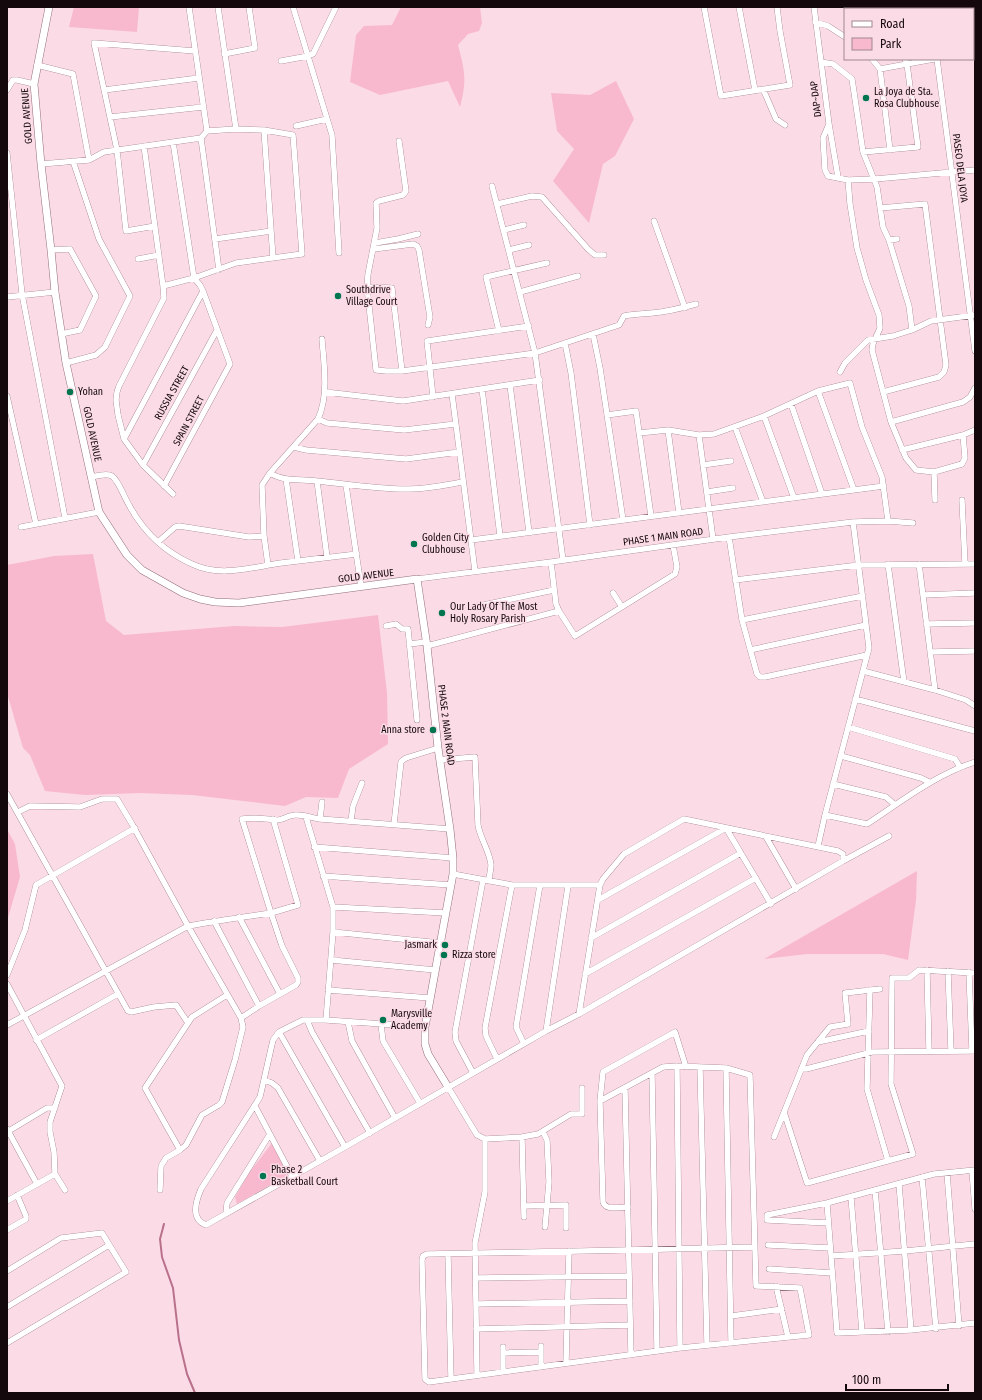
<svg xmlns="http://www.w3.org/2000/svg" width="982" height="1400" viewBox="0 0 982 1400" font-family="'Fira Sans Condensed',sans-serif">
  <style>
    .green { fill: #f8b9cf }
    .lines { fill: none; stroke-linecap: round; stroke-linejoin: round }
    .stream { stroke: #b8708b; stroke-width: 2 }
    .minor-casing { stroke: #916e7a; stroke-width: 6 }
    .tertiary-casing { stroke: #916e7a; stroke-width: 8 }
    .minor { stroke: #fff; stroke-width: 5.5 }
    .tertiary { stroke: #fff; stroke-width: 7 }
    .poi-dot { fill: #007550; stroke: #fbdbe6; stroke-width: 1.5 }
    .labels { text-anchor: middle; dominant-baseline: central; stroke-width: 3; stroke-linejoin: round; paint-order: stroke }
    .poi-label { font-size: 10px; fill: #14080c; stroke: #fbdbe6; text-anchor: start }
    .street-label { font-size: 10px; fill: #14080c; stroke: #fbdbe6 }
  </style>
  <rect width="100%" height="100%" fill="#fbdbe6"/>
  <path class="green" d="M74 7H139L137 32 69 27Z
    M401 7H480L482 23 479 31 468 34 458 45C465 71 467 81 460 107L448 81 380 95 350 82 356 35 364 26 392 25Z
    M616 81 634 119 615 156 603 164 589 223 553 181 574 149 557 131 551 93 590 95Z
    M93 554 106 621 124 635 234 626 282 627 378 615 387 693 388 744 349 769 338 798 306 797 285 806 192 795 140 793 85 795 45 791 30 755 23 748 7 693V565L54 556Z
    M7 829 15 844 20 877 7 921Z
    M917 871 916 900 908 960 883 954H807L764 959Z
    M272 1143 289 1174 237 1204 235 1197 249 1173Z"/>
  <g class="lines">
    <path class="stream" d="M163 1227 164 1224 160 1239 162 1257 173 1288 179 1340 187 1374 195 1393"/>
    <defs>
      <path id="minor" d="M189 7 207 131
        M218 7 236 129
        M293 7 332 135 339 253
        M704 7 721 96 790 85 780 31 777 7
        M739 7 755 90
        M814 7 829 124 838 177
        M850 7 853 9
        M902 7 905 9
        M945 7 946 9
        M964 7V9
        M815 22 828 26 845 37
        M224 54 255 48 249 7
        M872 59 880 69 890 150
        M937 59 975 351
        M281 61 308 56 313 54 336 7
        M821 62 833 64 852 79 863 152 877 187 883 227 889 240 909 306 912 330
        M37 65 73 74 89 160
        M880 69 934 59
        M763 89 776 119 785 125
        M7 90 13 80H17L34 84
        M104 90 199 78
        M110 117 203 107
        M829 124 823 138 825 170 828 176 848 180 875 179 975 170
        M296 126 327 119
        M264 130 273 258
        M201 138 219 270
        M399 141 406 191 403 195 379 201 376 203 377 228 368 274 367 287 376 370 386 371H402L535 353 619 325 624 316C634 314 643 314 652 313 667 312 682 308 696 304
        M144 146 163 286 164 298 119 386 117 392 116 400 118 415 124 439 143 465 173 494
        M863 152 918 147 907 64 905 59
        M7 153 22 294 65 518
        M41 164 89 160 104 152 201 138 207 131 236 129 264 130 293 135 302 254 236 263 194 278 163 286
        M848 180 850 204 857 248 866 280 879 315 880 328 873 344 872 350 891 422 906 458 916 470 934 472 962 464 965 458 963 435
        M492 186 535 353 563 560
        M497 204 532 196 542 197 588 249 595 255H604
        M880 208 925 204 946 365 944 372 939 377 883 392
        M654 221 685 308
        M155 226 126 231 117 150 94 43 195 51
        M504 230 524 225
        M215 239 271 231
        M889 240 897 239
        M375 243 398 239 418 234
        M374 249 413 244 417 246 419 250 430 317 428 325
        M51 250 70 249 96 296 80 330 61 334
        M509 250 529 245
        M138 259 159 255
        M367 287 392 288 402 371
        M520 292 578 276
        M7 297 55 292
        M499 331 486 277 547 263
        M593 334 600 368 623 520
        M565 343 571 373 590 525
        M66 363 96 355 105 347 130 296 99 239 73 161
        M840 372 845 363 868 340 893 336 912 330 931 321 975 315
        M510 385 529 532
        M482 389 500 536
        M818 391 854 490
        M325 392 403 401 540 380
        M452 394 475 571
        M7 396 36 524
        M433 397 427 341 529 326
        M791 404 822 494
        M607 415 636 411 651 516
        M764 416 794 498
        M318 419 327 423 404 430 456 424
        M891 422 963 402 970 397 975 388
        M735 427 763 502
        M668 430 679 513
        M639 433 668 430 699 435 714 434 764 416 818 391 850 383 862 427 882 477 888 521
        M699 435 713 539
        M124 439 203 291
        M294 447 306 450 406 459 459 452
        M902 450 963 435 975 430
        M143 465 217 330
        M703 465 731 461
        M934 472 935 500
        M270 473C284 482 301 479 317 481 347 484 376 489 405 489 424 490 445 485 463 482
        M91 477C96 476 106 473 112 476 119 481 124 497 129 505 143 531 165 552 192 564 221 578 252 567 281 563 307 560 332 557 357 554
        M286 479 298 561
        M317 481 327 557
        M346 485 361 586
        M164 486 230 364 203 291 200 285 194 278 173 142
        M707 492 733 488
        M962 500 965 564
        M21 527 99 512
        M729 537 742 620 757 674 760 677H765L867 655
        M471 540 884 486
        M158 542 175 527 179 526 249 537 264 536
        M551 562 556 604 559 611 575 636 675 574 677 567 673 545
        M888 564 904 682
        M919 564 935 690
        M268 565 264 536 262 485 270 473 318 419C329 395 324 365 322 339
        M417 579 551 562 729 537 853 522 888 521 913 523
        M735 580 859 565 975 564
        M613 593 622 607
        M923 595 975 593
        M474 607 554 590
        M742 620 863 596
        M926 624 975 623
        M386 626 396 624 402 629H408L417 720
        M409 644 426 642
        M427 646 559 611
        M750 650 866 625
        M930 652 975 651
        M863 671 935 690 966 700 975 706
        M855 699 975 731
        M848 727 955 759 960 767
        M841 756 921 778 929 782
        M440 760 475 757 478 825C480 838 490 852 491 865 491 870 489 876 489 881
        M833 784 886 797 895 805
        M7 794 128 1011 131 1012 154 1007 176 1005 188 1023
        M18 812 30 806 80 807 102 799H117L132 824 188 926 241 1018 243 1027 235 1060 222 1102 219 1105 202 1115 186 1145 180 1150 166 1158 161 1166 160 1190
        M825 815 867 824C902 801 935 775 975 762
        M306 817 333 907V932L326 1020
        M273 819 298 905 271 913 242 819C256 817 263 819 277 820 283 820 289 815 295 815 303 814 312 818 320 819L450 829
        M320 819 322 802
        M351 821 353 806 362 783
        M394 824 401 762 403 760 406 758 438 748
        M766 837 796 889
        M818 846 825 815 869 648 853 522
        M314 847 453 858
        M453 874 512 885H600
        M323 876 451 885
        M598 900 726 828 771 904
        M333 907 446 913
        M239 917 280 994
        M333 932 440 943
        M591 938 741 853
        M331 960 435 970
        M927 970 929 1051
        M948 971 951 1051
        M969 972 972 1051
        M585 974 756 878
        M7 975 25 930 36 885 135 828
        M7 984 62 1086 50 1122V1132L54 1152 55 1174 65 1190
        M328 990 430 998
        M870 990 867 1089 888 1161
        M579 1014 600 885 603 879 624 854 684 819 838 851 843 854V861
        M241 1018 259 1006
        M307 1020 312 1032 370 1133
        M348 1022 352 1041 395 1118
        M381 1024 383 1041 420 1103
        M7 1025 188 926C215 921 243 917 271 913L282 946 298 978V982L296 985 259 1006 214 921
        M425 1027 326 1020H303L279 1032 273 1040 260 1097 201 1189C196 1201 190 1219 206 1225L345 1147 546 1031 579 1014 843 861 889 836
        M546 1031 568 886
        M279 1032 345 1147
        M36 1040 118 994
        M818 1042 869 1031
        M524 1044 516 1027 540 885
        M497 1059 486 1036 485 1028 512 885
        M677 1066 726 1068 750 1075 756 1286 800 1288 809 1335 680 1348
        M700 1067 707 1345
        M726 1068 731 1343
        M801 1069H806L872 1052 975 1051
        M473 1073 456 1041 455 1032 483 880
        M652 1073 657 1351
        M264 1080 272 1083 278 1088 320 1161
        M448 1087 477 1135 485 1139 522 1137 538 1134 571 1114H582V1088
        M625 1088 631 1355
        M600 1101 603 1072 675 1032 686 1067
        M255 1106 292 1176
        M784 1112 807 1183 913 1154 891 1084 892 978H909L919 970 975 973
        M7 1129 37 1184
        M7 1132 47 1108H55
        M543 1132 547 1140 549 1182 545 1227
        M522 1137 524 1217
        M774 1137 807 1055 830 1027 848 1024 845 993 880 989
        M180 1150 145 1088 192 1017 227 995
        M972 1171 975 1209
        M947 1173 959 1326
        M922 1177 936 1329
        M899 1184 911 1330
        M875 1190 888 1332
        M851 1197 862 1332
        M7 1201 55 1174
        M827 1203 837 1333 911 1330 975 1323
        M524 1206 566 1205V1228
        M628 1207C619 1207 606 1211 603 1202L600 1101 663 1067 677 1066 680 1348 429 1382 425 1379 422 1260 423 1256 427 1254C536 1252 646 1250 755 1247
        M226 1213 227 1203 270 1134
        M828 1223 767 1220V1215L827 1203 934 1174 975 1170
        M7 1230 26 1219V1216L17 1195
        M768 1245 830 1248
        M448 1254 451 1379
        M831 1256 905 1251 975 1244
        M769 1269 832 1273
        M7 1271 61 1238 102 1233 126 1272 7 1343
        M476 1278 629 1276
        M776 1286 788 1337
        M476 1304 630 1301
        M7 1307 109 1245
        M731 1316 782 1309
        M476 1329 630 1325
        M503 1347V1372
        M503 1353 541 1352
        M566 1363 569 1251
        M541 1367V1346
        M477 1375 475 1243 485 1192V1139"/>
      <path id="tertiary" d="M49 7 34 84 41 164 51 250 55 292 66 363 99 512 127 555 142 570 183 593 200 599 215 602 239 603 417 579 427 646 438 748 450 829 453 858V874L425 1027V1044L428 1054 448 1087"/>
    </defs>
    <use href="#minor" class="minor-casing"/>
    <use href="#tertiary" class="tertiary-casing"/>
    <use href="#minor" class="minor"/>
    <use href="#tertiary" class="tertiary"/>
  </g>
  <g class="poi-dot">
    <circle cx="866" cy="98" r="4"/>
    <circle cx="338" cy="296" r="4"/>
    <circle cx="70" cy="392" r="4"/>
    <circle cx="414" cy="544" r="4"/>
    <circle cx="442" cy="613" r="4"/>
    <circle cx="433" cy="730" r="4"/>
    <circle cx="445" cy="945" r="4"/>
    <circle cx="444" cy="955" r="4"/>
    <circle cx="383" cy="1020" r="4"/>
    <circle cx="263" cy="1176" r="4"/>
  </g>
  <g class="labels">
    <g class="poi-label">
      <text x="874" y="92">La Joya de Sta.<tspan x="874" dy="12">Rosa Clubhouse</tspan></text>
      <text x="346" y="290">Southdrive<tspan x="346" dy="12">Village Court</tspan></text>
      <text x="78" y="392">Yohan</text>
      <text x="422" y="538">Golden City<tspan x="422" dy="12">Clubhouse</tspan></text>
      <text x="450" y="607">Our Lady Of The Most<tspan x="450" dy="12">Holy Rosary Parish</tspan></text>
      <text x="425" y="730" text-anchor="end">Anna store</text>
      <text x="437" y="945" text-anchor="end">Jasmark</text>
      <text x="452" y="955">Rizza store</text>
      <text x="391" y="1014">Marysville<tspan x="391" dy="12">Academy</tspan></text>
      <text x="271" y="1170">Phase 2<tspan x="271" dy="12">Basketball Court</tspan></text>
    </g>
    <g class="street-label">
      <text transform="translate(816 99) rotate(-97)">DAP~DAP</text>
      <text transform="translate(27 116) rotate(-94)">GOLD AVENUE</text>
      <text transform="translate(960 168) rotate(83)">PASEO DELA JOYA</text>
      <text transform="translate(172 393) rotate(-61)">RUSSIA STREET</text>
      <text transform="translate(189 421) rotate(-62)">SPAIN STREET</text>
      <text transform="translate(92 434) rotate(78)">GOLD AVENUE</text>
      <text transform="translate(663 537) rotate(-8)">PHASE 1 MAIN ROAD</text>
      <text transform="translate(366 576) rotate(-7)">GOLD AVENUE</text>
      <text transform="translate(446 725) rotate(83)">PHASE 2 MAIN ROAD</text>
    </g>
  </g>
  <rect width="982" height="1400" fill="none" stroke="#14080c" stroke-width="16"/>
  <rect x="844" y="8" width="130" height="52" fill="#fbdbe6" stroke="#9f878f"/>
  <rect x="852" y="21" width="20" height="6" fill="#ffffff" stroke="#9f878f"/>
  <text x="880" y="28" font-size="12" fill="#14080c">Road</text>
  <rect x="852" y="38" width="20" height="12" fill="#f8b9cf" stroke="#9f878f"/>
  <text x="880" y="48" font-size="12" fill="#14080c">Park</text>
  <path d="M846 1384v6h102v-6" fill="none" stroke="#14080c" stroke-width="2"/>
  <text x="852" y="1384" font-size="12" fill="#14080c" stroke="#fbdbe6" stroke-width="3" paint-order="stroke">100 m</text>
</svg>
